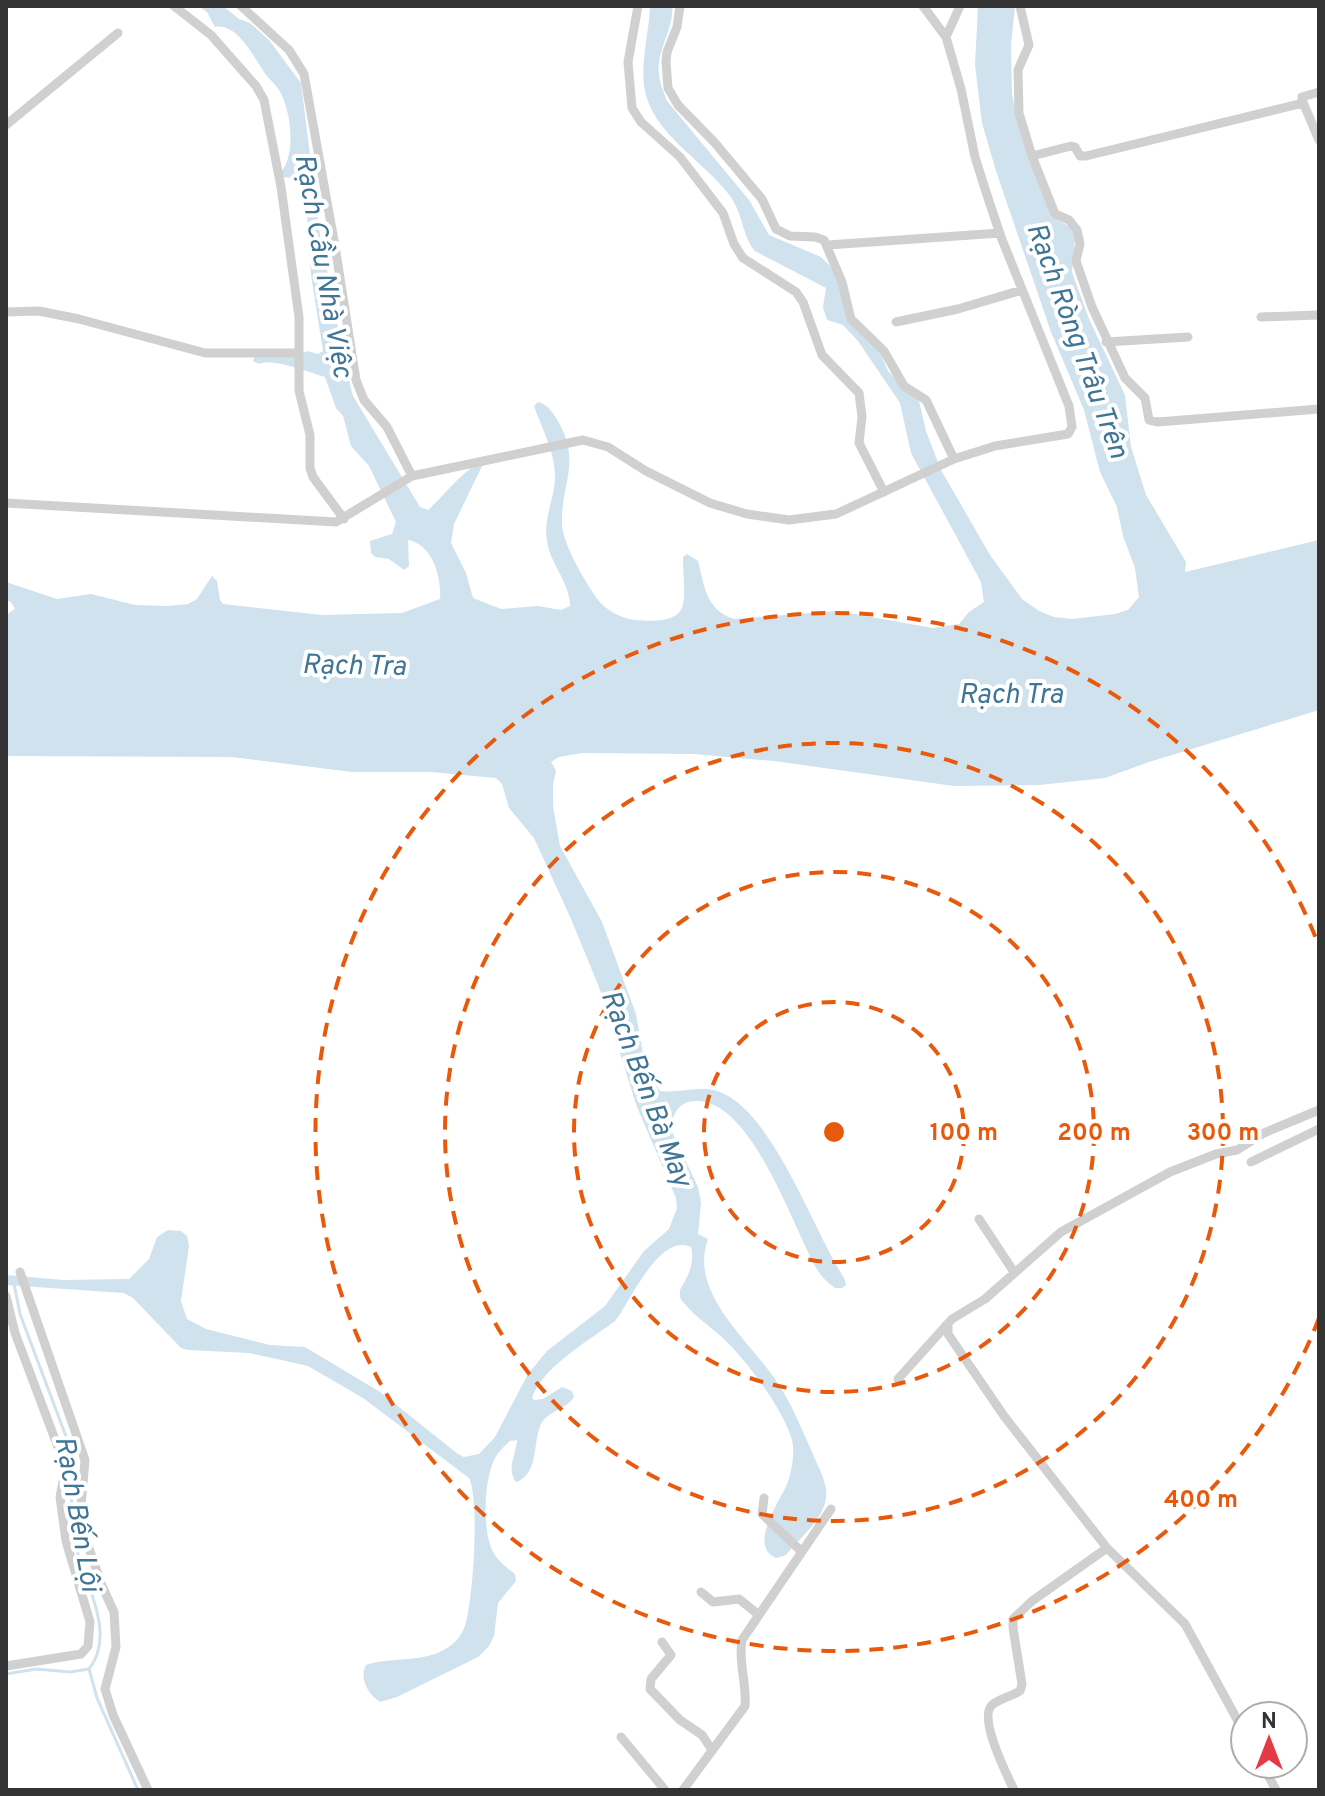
<svg xmlns="http://www.w3.org/2000/svg" width="1325" height="1796" viewBox="0 0 1325 1796" font-family="Overpass,sans-serif">
  <style>
    .water { fill: #cfe2ee }
    .lines { fill: none; stroke-linecap: round; stroke-linejoin: round }
    .stream { stroke: #cfe2ee; stroke-width: 3 }
    .street { stroke: #d0d0d0; stroke-width: 9 }
    .ring { fill: none; stroke: #e8590c; stroke-width: 4; stroke-dasharray: 14 10 }
    .labels { text-anchor: middle; dominant-baseline: central; stroke-width: 8; stroke-linejoin: round; paint-order: stroke }
    .water-label { font-size: 28px; font-style: italic; fill: #3f7597; stroke: #fff }
    .centre { fill: #e8590c; stroke: #fff; stroke-width: 4 }
    .ring-label { font-size: 24px; text-anchor: middle; font-weight: bold; fill: #e8590c; stroke: #fff; stroke-width: 8; stroke-linejoin: round; paint-order: stroke }
  </style>
  <rect width="100%" height="100%" fill="#fff"/>
  <path class="water" d="M198 6H223L239 19 250 23 269 40 301 83 323 259 332 285 341 350 353 396 420 507 428 510C443 497 462 471 480 463L482 466 454 524 451 543 466 573 473 598 501 609 538 606 561 610 570 606C570 582 550 564 547 541 543 519 554 500 555 479 556 454 542 429 534 406L538 402C549 405 553 413 559 423 581 463 561 484 562 523 562 544 586 583 598 600 606 610 622 619 635 620 696 625 683 603 683 557L687 554 698 561C705 587 705 609 734 619L837 611 933 628 959 624 969 612 984 602 981 582 911 453 900 403 858 341 843 325 827 320 823 307 826 288 755 251C742 236 743 213 730 196 704 160 651 134 644 86 641 59 649 33 650 6H672C674 26 661 43 659 63 657 76 662 88 667 101L749 200 769 235 821 257 835 271 848 320 880 352 888 371 919 401 926 431 941 470 990 555 1022 599 1039 611 1054 617 1072 619 1115 614 1128 610 1139 597 1135 568 1123 536 1117 507 1100 472 1084 410 1051 332 996 171 982 123 975 65 978 6H1015L1011 45 1012 94 1018 122 1052 217 1072 228 1075 240 1072 272 1089 319 1125 395 1131 447 1146 495 1186 562 1185 572 1319 540V710L1149 762 1105 778 1039 785 954 786 774 761 694 754 582 753 559 757 551 762 556 771 553 784V806L560 846 602 922 636 1014 646 1071 660 1091C680 1094 700 1084 720 1092 773 1112 814 1232 844 1278L846 1285 842 1288H835C828 1283 822 1277 818 1271 794 1231 753 1101 697 1101 679 1101 674 1112 670 1128L698 1187 701 1203 698 1234 708 1239C688 1293 750 1341 777 1382 792 1404 802 1430 813 1454 820 1472 831 1487 824 1506 818 1524 797 1541 786 1555L776 1558C747 1545 781 1500 788 1482 792 1469 795 1453 792 1440 783 1409 747 1361 724 1339 711 1327 694 1316 683 1302 679 1296 680 1297 680 1290 688 1276 695 1264 691 1247 659 1232 630 1303 615 1321 590 1340 542 1367 532 1398L534 1400 543 1399 562 1387 572 1391 574 1397C566 1410 546 1411 540 1426 533 1445 538 1475 516 1482 506 1468 516 1456 517 1440L510 1441C504 1446 498 1452 494 1460 484 1481 482 1531 493 1552 498 1561 507 1568 515 1574L516 1581 498 1603 494 1636 489 1646 478 1657 397 1697 380 1702C368 1694 359 1679 366 1665 393 1656 426 1664 450 1646 457 1641 462 1634 465 1626 473 1601 480 1500 469 1478L363 1398 308 1366 249 1353 188 1350 181 1348 133 1298 124 1293 6 1285V1275L64 1280 129 1279 149 1259 157 1237 168 1230 181 1231 187 1236 189 1246 181 1301 187 1319 206 1329 270 1345 305 1347 380 1392 458 1454 464 1457 479 1454 495 1437 528 1374 547 1351 605 1306 644 1251 669 1229 677 1208 676 1198 637 1107 599 987 571 919 534 838 509 808 502 784 496 778 431 772H352L232 757 6 756V615L15 609 11 602 6 600V582L57 599 91 594 135 605 168 606 188 604 197 599 212 576 217 581 220 600 223 604 322 615 402 613 440 599C442 577 432 544 408 540L409 566 404 570 389 559 375 557 371 553 370 541 392 534 396 522 369 466 351 446 343 416 336 408 325 377C308 372 274 358 259 364L253 361 255 356H298L307 351 318 354 323 351 311 275 305 184 304 179 282 177 280 173C297 156 291 109 279 90 276 85 271 81 267 76 255 60 238 22 215 27L207 12Z"/>
  <g class="lines">
    <path class="stream" d="M89 1669 97 1698 138 1790
      M6 1674 36 1669 70 1672 89 1669C118 1633 82 1578 74 1539 68 1508 75 1478 70 1447L20 1314 14 1284"/>
    <path class="street" d="M174 6 211 35 256 86 264 100 281 187 299 317V391L310 435V468L313 477 344 519
      M241 6 289 50 304 74 335 246 356 380 364 400 387 427 412 476
      M638 6 628 62 632 108 641 122 680 157 723 213 734 244 743 258 796 292 803 302 822 355 859 393 862 417 859 443 884 492
      M680 6 677 27 667 52 666 62 668 88 678 105 715 143 762 199 776 229 790 236 815 237 824 240 842 282 851 319 884 351 904 386 926 400 954 459
      M923 6 946 37
      M1020 6 1029 45 1018 70 1019 113 1032 156 1055 214 1069 220 1077 230 1080 244 1076 261 1092 307 1125 378 1145 398 1149 420 1158 422 1319 409
      M1319 92 1302 97V100L1319 140
      M6 125 118 33
      M1032 156 1071 146 1075 147 1080 156H1086L1303 103
      M828 245 1000 233
      M6 312 39 311 79 319 205 353H299
      M1261 317 1319 315
      M896 322 958 309 1022 290
      M1106 342 1188 337
      M6 503 336 522 412 476 583 440 608 447 646 471 710 503 747 514 789 520 836 514 954 459 995 446 1068 434 1072 427 1069 406 1001 237 986 192 975 157 961 89 946 37 960 6
      M1251 1162 1319 1129
      M979 1219 1014 1272
      M20 1272 85 1460 81 1506 82 1528 102 1586 114 1612 116 1647 105 1689 113 1715 148 1790
      M6 1296 15 1333 62 1458 65 1472 60 1497 66 1541 90 1622 88 1646 81 1654 6 1666
      M948 1326V1334L1004 1416 1107 1548 1185 1624 1245 1734
      M898 1379 952 1319 985 1299 1061 1232 1170 1172 1216 1154 1237 1150 1264 1133 1319 1110
      M764 1498 762 1514 801 1551
      M701 1592 713 1602 739 1599 759 1615
      M662 1642 671 1655 651 1679 650 1689 680 1720 702 1735 712 1750
      M621 1737 665 1790
      M1262 1764 1276 1790
      M683 1790 745 1706C747 1683 738 1663 742 1640L831 1509
      M1014 1790C1007 1775 978 1718 992 1705 999 1699 1012 1696 1020 1691L1022 1684 1013 1628V1619L1032 1601 1107 1548"/>
  </g>
  <g class="ring">
    <circle cx="834" cy="1132" r="130"/>
    <circle cx="834" cy="1132" r="260"/>
    <circle cx="834" cy="1132" r="389"/>
    <path d="M1319 1318A519 519 0 1 1 1319 946"/>
  </g>
  <g class="labels">
    <g class="water-label">
      <text transform="translate(322 266) rotate(80)">Rạch Cầu Nhà Việc</text>
      <text transform="translate(1076 341) rotate(70)">Rạch Ròng Trâu Trên</text>
      <text transform="translate(354 667) rotate(1)">Rạch Tra</text>
      <text x="1011" y="696">Rạch Tra</text>
      <text transform="translate(645 1089) rotate(69)">Rạch Bến Bà May</text>
      <text transform="translate(76 1514) rotate(80)">Rạch Bến Lội</text>
    </g>
  </g>
  <circle cx="834" cy="1132" r="12" class="centre"/>
  <g class="ring-label">
    <text x="964" y="1140">100 m</text>
    <text x="1094" y="1140">200 m</text>
    <text x="1223" y="1140">300 m</text>
    <text x="1201" y="1507">400 m</text>
  </g>
  <rect width="1325" height="1796" fill="none" stroke="#333333" stroke-width="16"/>
  <g transform="translate(1269 1740)"><circle r="38" fill="#ffffff" stroke="#adadad" stroke-width="2"/>
  <path d="M0-6L14 30L0 20L-14 30Z" fill="#e63946"/>
  <text y="-12" font-size="22" font-weight="bold" text-anchor="middle" fill="#333333">N</text>
  </g>
</svg>
